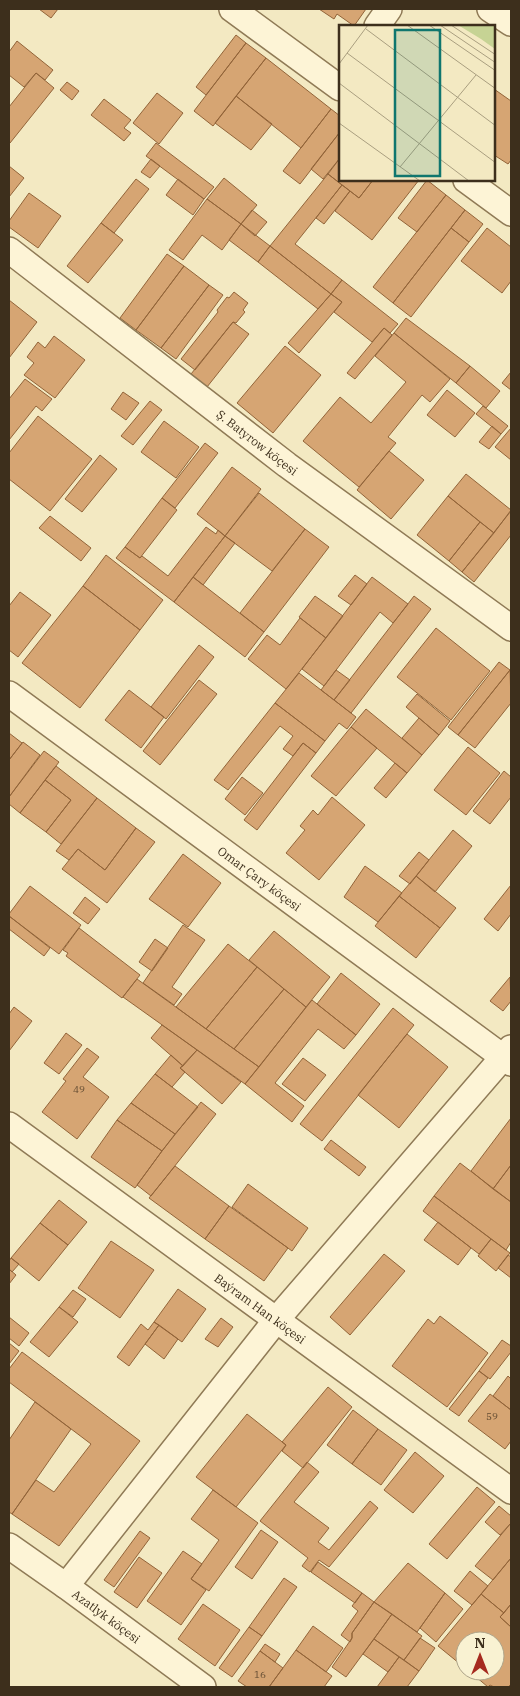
<svg xmlns="http://www.w3.org/2000/svg" width="520" height="1696" viewBox="0 0 520 1696" font-family="'IBM Plex Serif',serif">
  <style>
    .building { fill: #d6a573; stroke: #926439 }
    .lines { fill: none; stroke-linecap: round; stroke-linejoin: round }
    .minor-casing { stroke: #8f7a56; stroke-width: 28 }
    .minor { stroke: #fdf4d6; stroke-width: 25 }
    .labels { text-anchor: middle; dominant-baseline: central; stroke-width: 4; stroke-linejoin: round; paint-order: stroke }
    .number-label { font-size: 10px; fill: #634c32 }
    .street-label { font-size: 12px; fill: #3d2f1c; stroke: #f9f2d2 }
    .inset-road { fill: none; stroke: #aa9f80; stroke-width: 1 }
    .view { fill: #0f766e; fill-opacity: 0.15; stroke: #0f766e; stroke-width: 2.5 }
    .inset-edge { fill: none; stroke: #3d2f1c; stroke-width: 2.5 }
  </style>
  <rect width="100%" height="100%" fill="#f3e9c2"/>
  <path class="building" d="M39 9H58L51 18Z
    M319 9H366L354 26 337 14 334 19Z
    M236 35 246 43 206 95 196 87Z
    M17 41 53 70 45 80 36 73 24 87 9 75V52Z
    M246 43 266 58 213 126 194 111Z
    M266 58 331 109 301 148 236 96Z
    M36 73 54 88 10 143 9 141V107Z
    M67 82 79 91 72 100 60 90Z
    M494 89 511 101V160L508 164 494 155Z
    M157 93 183 113 159 144 133 123Z
    M236 96 272 124 251 150 215 123Z
    M104 99 131 120 124 128 131 133 124 141 91 115Z
    M331 109 340 116V132L300 184 283 171Z
    M340 132V158L323 179 311 169Z
    M156 143 214 187 204 199 146 156Z
    M340 158V180H373L359 198 328 174Z
    M151 159 160 166 150 178 141 172Z
    M9 166 24 178 9 197Z
    M328 174 342 185 295 244 342 280 331 294 270 246Z
    M224 178 257 205 241 224 207 199Z
    M136 179 149 189 114 233 101 223Z
    M178 179 204 199 193 215 166 195Z
    M373 180H419L372 240 335 211 350 191 359 198Z
    M427 180 446 195 417 232 398 218Z
    M342 185 350 191 324 224 316 218Z
    M29 193 61 216 38 248 9 227V221Z
    M446 195 465 210 393 303 373 287Z
    M207 199 241 224 222 250 202 235 183 260 169 250Z
    M252 210 267 222 255 236 241 224Z
    M465 210 483 224 469 242 451 228Z
    M101 223 123 240 88 283 67 266Z
    M241 224 270 246 258 262 229 240Z
    M451 228 469 242 411 317 393 303Z
    M487 228 511 247V281L502 293 461 261Z
    M270 246 331 294 318 309 258 262Z
    M167 254 184 266 136 330 120 318Z
    M184 266 209 285 161 348 136 330Z
    M342 280 398 324 390 333 384 328 372 342 334 312 342 302 331 294Z
    M209 285 223 295 176 359 161 348Z
    M234 292 248 303 243 310 245 312 236 323 233 322 195 370 181 359 218 312 217 310 227 297 229 298Z
    M331 294 342 302 299 353 288 343Z
    M9 300 37 322 9 358Z
    M406 318 470 366 456 383 394 333Z
    M233 322 249 334 207 387 191 374Z
    M384 328 392 335 355 379 347 373Z
    M394 333 450 379 430 402 422 395 388 437 396 443 359 487 303 441 340 397 371 423 406 382 375 356Z
    M54 336 85 360 55 398 24 375 34 363 27 357 38 342 45 348Z
    M285 346 321 375 273 433 237 403Z
    M470 366 500 391 486 408 456 383Z
    M511 372V390L502 383Z
    M25 379 52 399 42 411 36 406 9 440V399Z
    M447 390 475 413 455 437 427 415Z
    M123 392 139 403 126 420 111 409Z
    M150 401 162 410 133 445 121 436Z
    M483 406 508 426 501 434 476 414Z
    M38 416 92 459 50 511 9 479V453Z
    M164 421 199 447 176 478 141 452Z
    M492 426 501 434 489 449 479 442Z
    M511 428V460L495 447Z
    M205 443 218 453 175 508 162 498Z
    M389 451 424 480 391 519 357 490Z
    M100 455 117 469 82 512 65 499Z
    M232 467 261 489 225 536 197 514Z
    M466 474 511 510 494 533 448 496Z
    M259 493 305 529 272 571 225 536Z
    M448 496 480 522 449 561 417 535Z
    M162 498 177 510 140 558 125 547Z
    M511 511V535L474 582 462 572Z
    M50 516 91 548 81 561 39 528Z
    M480 522 494 533 462 572 449 561Z
    M206 527 216 534 218 530 225 536 174 602 116 558 125 547 140 558 142 556 168 576Z
    M305 529 329 547 264 632 240 613Z
    M225 536 235 543 203 585 193 577Z
    M106 555 163 600 140 630 83 586Z
    M355 575 367 584 351 605 338 596Z
    M193 577 264 632 245 657 174 602Z
    M372 577 408 604 393 623 380 612 324 686 302 669Z
    M83 586 140 630 80 708 22 663Z
    M20 592 51 615 18 657 9 650V606Z
    M315 596 343 616 326 638 299 617Z
    M414 596 431 609 351 713 334 700Z
    M300 618 326 638 286 689 248 659 267 635 280 645Z
    M436 628 490 671 451 720 397 677Z
    M199 645 214 657 166 719 151 707Z
    M499 662 510 670 458 735 448 727Z
    M336 670 350 680 334 700 321 690Z
    M510 670 511 703 475 748 458 735Z
    M299 673 356 717 347 729 339 723 325 741 275 703Z
    M199 680 217 694 160 765 143 751Z
    M129 690 164 717 141 748 105 720Z
    M417 694 450 721 439 735 406 707Z
    M275 703 325 741 316 753 303 743 293 756 283 749 293 736 280 726 228 790 214 780Z
    M366 709 422 755 407 773 351 727Z
    M419 718 439 735 422 755 402 738Z
    M351 727 377 748 336 796 311 776Z
    M9 733 22 743 9 760Z
    M23 742 40 755 9 797V760Z
    M303 743 316 753 257 830 244 820Z
    M468 747 500 773 466 815 434 790Z
    M44 751 59 762 20 813 9 804V797Z
    M395 763 407 773 386 798 374 788Z
    M56 766 97 798 61 844 46 832 71 800 45 780Z
    M504 771 511 777V797L490 824 473 811Z
    M242 777 263 793 245 815 225 799Z
    M45 780 71 800 46 832 20 813Z
    M332 797 365 825 319 880 286 853 305 830 300 826 313 810 318 815Z
    M97 798 136 828 105 870 78 849 69 860 56 851Z
    M136 828 155 842 107 903 62 869 78 849 105 870Z
    M453 830 472 846 435 892 416 876Z
    M419 852 429 860 410 884 399 876Z
    M183 854 221 883 188 927 149 899Z
    M365 866 402 893 378 922 344 897Z
    M416 876 456 908 440 928 399 896Z
    M511 885V914L498 931 484 919Z
    M30 886 81 925 59 954 9 916V914Z
    M399 896 440 928 416 958 375 926Z
    M85 897 100 909 88 924 73 913Z
    M9 916 50 948 44 956 9 929Z
    M183 925 205 940 172 987 182 994 174 1005 143 983Z
    M79 928 140 975 122 998 66 956 68 953 63 950Z
    M274 931 330 977 306 1007 249 960Z
    M155 939 168 948 152 971 139 962Z
    M228 944 257 967 206 1029 176 1007Z
    M257 967 284 989 234 1049 206 1029Z
    M341 973 380 1004 356 1035 317 1004Z
    M510 977 511 1001 503 1011 490 1001Z
    M137 979 259 1067 245 1084 123 997Z
    M284 989 306 1007 259 1067 234 1049Z
    M312 1000 356 1035 344 1049 318 1029 275 1083 304 1106 292 1122 245 1084Z
    M14 1007 32 1021 9 1051V1014Z
    M393 1008 414 1025 322 1141 300 1124Z
    M162 1025 197 1050 183 1066 151 1038Z
    M66 1033 82 1045 59 1074 44 1063Z
    M407 1034 448 1067 399 1128 358 1095Z
    M87 1048 99 1057 83 1077 109 1097 77 1139 42 1112 66 1081 63 1079Z
    M197 1050 241 1082 222 1104 180 1068Z
    M171 1055 183 1066 180 1068 185 1072 172 1087 155 1074Z
    M303 1058 326 1075 305 1101 282 1084Z
    M155 1074 198 1107 175 1134 131 1103Z
    M201 1102 216 1114 151 1196 137 1185 162 1151Z
    M131 1103 175 1134 162 1151 117 1120Z
    M511 1118V1165L493 1189 471 1171Z
    M117 1120 162 1151 135 1188 91 1157Z
    M331 1140 366 1167 359 1176 324 1149Z
    M460 1163 511 1202V1242L506 1250 434 1196Z
    M511 1165V1202L493 1189Z
    M175 1166 229 1206 205 1239 149 1198Z
    M248 1184 308 1228 292 1251 232 1207Z
    M434 1196 491 1239 479 1254 423 1211Z
    M59 1200 87 1222 68 1245 40 1223Z
    M229 1206 288 1248 264 1281 205 1239Z
    M438 1222 471 1248 458 1265 424 1240Z
    M40 1223 68 1245 39 1281 11 1258Z
    M491 1239 510 1253 496 1271 478 1256Z
    M111 1241 154 1270 120 1318 78 1288Z
    M384 1254 405 1271 350 1335 330 1317Z
    M508 1255 511 1257V1278L498 1268Z
    M11 1258 19 1264 12 1272 9 1269V1261Z
    M9 1269 16 1275 9 1284Z
    M178 1289 206 1309 182 1342 154 1322Z
    M73 1290 86 1299 73 1317 59 1307Z
    M59 1307 78 1322 49 1357 30 1342Z
    M440 1316 488 1353 447 1407 392 1366 428 1319 434 1324Z
    M9 1317 29 1333 19 1346 9 1338Z
    M221 1318 233 1327 218 1347 205 1339Z
    M154 1322 159 1325 129 1366 117 1357 141 1324 148 1330Z
    M159 1325 178 1339 164 1359 145 1344Z
    M502 1340 511 1346V1352L490 1379 479 1371Z
    M9 1343 19 1351 9 1364Z
    M22 1352 140 1441 59 1546 12 1514 36 1480 54 1492 91 1444 9 1382V1369Z
    M479 1371 488 1378 459 1416 449 1409Z
    M508 1376 511 1379V1410L493 1396Z
    M328 1387 352 1407 303 1468 282 1451 286 1445 282 1442Z
    M490 1394 511 1410V1441L505 1449 468 1421Z
    M35 1402 71 1429 12 1514 9 1512V1440Z
    M353 1410 378 1429 352 1464 327 1445Z
    M247 1414 286 1445 236 1507 196 1477Z
    M378 1429 407 1450 381 1485 352 1464Z
    M415 1452 444 1476 413 1513 384 1490Z
    M307 1462 319 1472 294 1502 329 1528 318 1542 329 1550 370 1501 378 1508 329 1567 319 1560 310 1572 302 1566 308 1558 260 1521Z
    M477 1487 495 1502 447 1559 429 1544Z
    M213 1490 258 1523 209 1591 191 1579 219 1540 191 1519Z
    M499 1506 511 1516V1523L500 1535 485 1522Z
    M511 1523V1558L493 1580 475 1566Z
    M261 1530 278 1542 252 1579 235 1567Z
    M140 1531 150 1538 114 1587 104 1580Z
    M183 1551 202 1564 191 1579 206 1590 181 1625 147 1601Z
    M139 1557 162 1573 137 1608 114 1592Z
    M511 1558V1604L504 1613 481 1594Z
    M318 1562 362 1593 355 1603 311 1572Z
    M408 1563 445 1593 417 1632 374 1602Z
    M470 1571 488 1586 472 1605 454 1591Z
    M284 1578 297 1587 262 1636 249 1627Z
    M362 1593 374 1602 352 1633V1638L350 1642 341 1635 358 1611 352 1606Z
    M445 1593 463 1609 436 1642 420 1628Z
    M481 1594 504 1613 500 1617 511 1627V1684L508 1687H494L490 1685 488 1687 469 1671H495V1641H465V1668L438 1646Z
    M374 1602 392 1614 346 1677 332 1667 352 1638V1633Z
    M203 1604 240 1630 215 1666 178 1639Z
    M511 1604V1627L500 1617Z
    M392 1614 422 1636 404 1660 374 1639Z
    M313 1626 343 1648 326 1672 296 1650Z
    M249 1627 262 1636 232 1677 219 1668Z
    M420 1638 435 1648 419 1671 404 1660Z
    M374 1639 399 1657 388 1672 363 1654Z
    M265 1644 280 1654 275 1662 260 1651Z
    M296 1650 332 1676 324 1687H269Z
    M260 1651 283 1668 269 1687H247L238 1681Z
    M399 1657 419 1671 407 1687H377Z"/>
  <g class="lines">
    <defs>
      <g id="minor">
        <path d="M232 9 340 88"/>
        <path d="M490 9 511 23"/>
        <path d="M377 26 389 9"/>
        <path d="M466 180 511 213"/>
        <path id="s1" d="M9 250 287 465 511 628"/>
        <path id="s2" d="M9 694 511 1063"/>
        <path id="s3" d="M9 1125 511 1491"/>
        <path id="s4" d="M9 1546 66 1586 203 1687"/>
        <path d="M66 1586 277 1319 511 1048"/>
      </g>
    </defs>
    <use href="#minor" class="minor-casing"/>
    <use href="#minor" class="minor"/>
  </g>
  <g class="labels">
    <g class="number-label">
      <text x="79" y="1089">49</text>
      <text x="492" y="1416">59</text>
      <text x="260" y="1674">16</text>
    </g>
    <g class="street-label">
      <text stroke="none"><textPath href="#s1" startOffset="314">Ş. Batyrow köçesi</textPath></text>
      <text stroke="none"><textPath href="#s2" startOffset="311">Omar Çary köçesi</textPath></text>
      <text stroke="none"><textPath href="#s3" startOffset="311">Baýram Han köçesi</textPath></text>
      <text stroke="none"><textPath href="#s4" startOffset="120">Azatlyk köçesi</textPath></text>
    </g>
  </g>
  <g transform="translate(339 25)">
    <rect width="156" height="156" fill="#f3e9c2"/>
    <path d="M119 0H156V24L142 14Z" fill="#c6d394"/>
    <path class="inset-road" d="M68 0 157 64M90 0 157 46M101 0 157 38M112 0 157 30M27 4 157 101M8 28 157 138M0 39 29 0M0 58 130 156M0 98 81 156M61 142 137 50"/>
    <path class="view" d="M56 5H101V151H56Z"/>
    <rect width="156" height="156" class="inset-edge"/>
  </g>
  <rect width="520" height="1696" fill="none" stroke="#3d2f1c" stroke-width="20"/>
  <g transform="translate(480 1656)"><circle r="24" fill="#f9f2d2" stroke="#aea489"/>
  <path d="M0-4L9 19L0 12L-9 19Z" fill="#a62a1f"/>
  <text y="-8" font-size="14" font-weight="bold" text-anchor="middle" fill="#3d2f1c">N</text>
  </g>
</svg>
